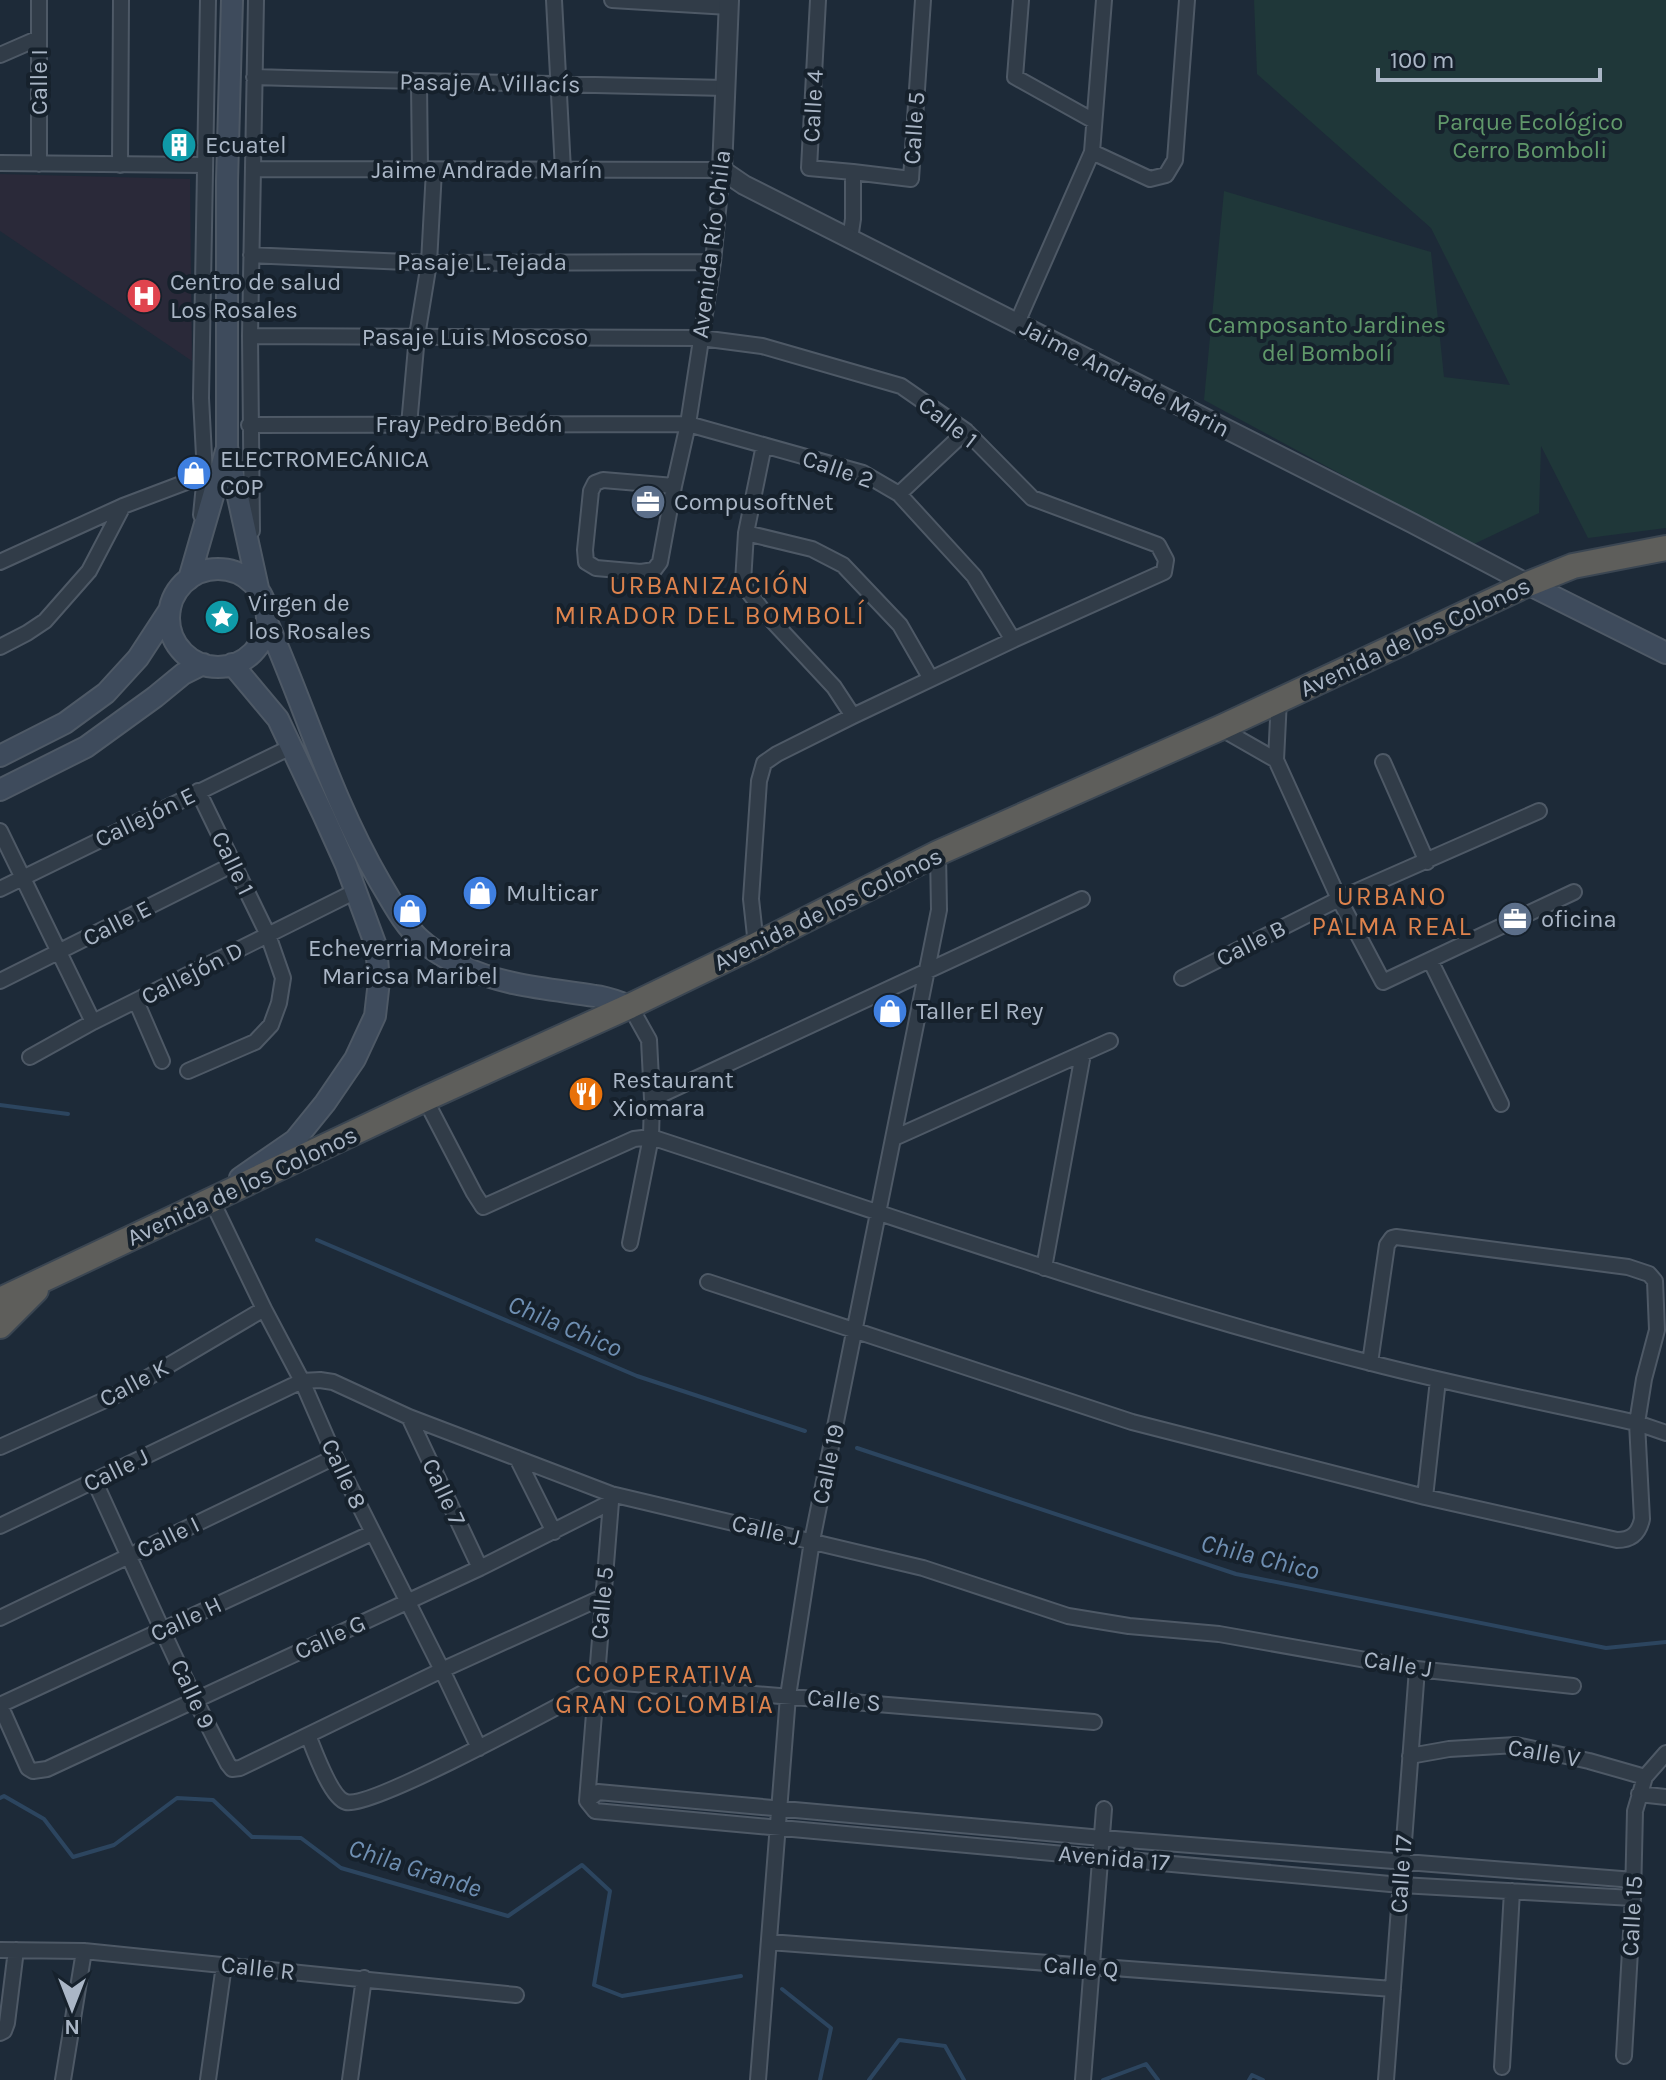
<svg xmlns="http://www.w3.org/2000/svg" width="1666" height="2080" viewBox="0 0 1666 2080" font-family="Karla,sans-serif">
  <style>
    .medical { fill: #2a2939 }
    .green { fill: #1f3739 }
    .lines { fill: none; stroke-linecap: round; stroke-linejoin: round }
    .stream { stroke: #2c455f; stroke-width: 4 }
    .minor-casing { stroke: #4e5966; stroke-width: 18 }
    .tertiary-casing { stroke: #4e5966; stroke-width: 22 }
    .secondary-casing { stroke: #4e5966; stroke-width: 24 }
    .trunk-casing { stroke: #3b4652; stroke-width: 28 }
    .minor { stroke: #313c48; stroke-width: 14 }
    .tertiary { stroke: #313c48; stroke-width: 18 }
    .secondary { stroke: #3e4b5c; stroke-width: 20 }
    .trunk { stroke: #5e5e5b; stroke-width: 24 }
    .labels { text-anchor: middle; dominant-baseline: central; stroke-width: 8; stroke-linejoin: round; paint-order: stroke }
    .street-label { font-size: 24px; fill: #aab6c6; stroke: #16212c }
    .park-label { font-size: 24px; fill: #60986a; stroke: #16212c }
    .poi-label { font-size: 24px; fill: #aab6c6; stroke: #16212c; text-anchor: start }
    .neighbourhood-label { font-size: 26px; letter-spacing: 2px; fill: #de834d; stroke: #16212c }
    .water-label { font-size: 26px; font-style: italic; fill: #6f8fb2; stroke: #16212c }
  </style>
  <rect width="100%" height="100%" fill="#1d2a38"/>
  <path class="medical" d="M0 174 190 179 192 361 0 231Z"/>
  <path class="green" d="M1254 0H1666V528L1588 538 1541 446 1539 513 1472 545 1204 400 1224 191 1431 252 1444 377 1510 385 1431 228 1257 74Z"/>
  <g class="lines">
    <path class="stream" d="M0 1105 68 1114
      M317 1240 637 1376 805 1431
      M857 1448 1236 1574 1606 1648 1666 1642
      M0 1798 4 1796 44 1819 73 1857 114 1845 177 1798 213 1800 252 1837 301 1838 341 1868 508 1916 582 1865 610 1891 594 1985 622 1996 741 1976
      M782 1989 831 2028 820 2080
      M869 2080 899 2040 945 2046 964 2080
      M1103 2080 1146 2064 1158 2080
      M1249 2080 1252 2075 1263 2080"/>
    <defs>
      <path id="minor" d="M554 0 563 170
        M612 0 729 7
        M818 0 809 168 853 172
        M1021 0 1015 77 1094 121
        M0 55 39 38
        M254 77C411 82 568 83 726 88
        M419 83 420 170
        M1092 152 1150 179 1166 175 1175 160 1187 0
        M0 163 204 165
        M39 164V0
        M120 165 121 0
        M253 169 722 170 713 262 688 424 674 486 660 562 654 570 641 572 596 568 586 562 585 550 591 491 595 483 603 480 674 486
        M850 239 853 219V172L911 179 923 0
        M251 255 429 263 713 262
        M1017 323 1092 152 1104 0
        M250 336 701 338 762 346 901 386 966 431 1032 498 1158 545 1166 560 1164 572 1013 640 853 716 777 754 764 763 759 781 751 899 756 945
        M249 425 688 424 863 473 899 494 974 576 1013 640
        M409 425 417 336 429 263 434 170
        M764 445 746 533 743 582 747 590 764 612 834 687 853 716
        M899 494 966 431
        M201 515 205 475 201 398 208 0
        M252 531 250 336 256 0
        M746 533 812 549 843 565 900 625 931 679
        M0 562 123 506 205 475
        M0 647 27 633 45 621 89 571 123 506
        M1220 728 1276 760 1339 899 1383 982 1574 892
        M1276 760 1279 699
        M1383 762 1427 862
        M0 831 93 1022
        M0 889 291 747
        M1430 960 1501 1104
        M1182 978 1339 899 1539 811
        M0 981 234 864
        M136 1001 162 1061
        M630 1006 649 1040 652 1099 651 1137 630 1243
        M30 1057 93 1022 356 891
        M188 1071 255 1042 271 1025 279 1003 283 978 268 935 198 791
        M425 1099 474 1193 483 1207 634 1139 651 1137C890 1215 1127 1301 1371 1363 1459 1386 1548 1403 1637 1423L1666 1433
        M652 1099 1082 899
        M894 1138 1110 1041
        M211 1199 264 1309 302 1381 335 1457 442 1670 479 1748
        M1044 1268 1083 1054
        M708 1282 1132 1422 1425 1497 1617 1540C1632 1540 1639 1533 1642 1519L1637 1423 1644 1379 1657 1330 1655 1281 1649 1274 1628 1267 1396 1237 1392 1238 1387 1245 1370 1363
        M409 1417 480 1568
        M0 1447 125 1391 264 1309
        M517 1458 554 1532
        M94 1480C138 1575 179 1672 228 1764L232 1769 240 1768 442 1670 603 1597
        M1425 1497 1438 1380
        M0 1526 302 1381 320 1380 333 1382 409 1417 611 1494 923 1568 1068 1616 1129 1626 1219 1634 1417 1669 1573 1686
        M372 1533 0 1705 28 1768 33 1771 47 1769 480 1568 611 1502V1494
        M0 1618 335 1457
        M308 1735C314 1750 331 1798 346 1802 371 1809 560 1705 594 1687L611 1682 1094 1722
        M1410 1756 1449 1749 1516 1745 1589 1761 1645 1777 1666 1753
        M1639 1794 1666 1797
        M587 1801 611 1502
        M1633 1898 1401 1885 595 1811 587 1801 598 1792 1102 1838 1634 1880
        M769 1942 1393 1989
        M0 1950 84 1951 516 1995
        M0 2033 4 2031 7 2023 16 1950
        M1624 2056 1633 1898 1635 1811 1645 1777
        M1502 2067 1512 1891
        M63 2080 84 1951
        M208 2080 224 1965
        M350 2080 364 1978
        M758 2080 788 1696 812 1541 939 910 938 853
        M1083 2080 1104 1809
        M1386 2080 1417 1669"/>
      <path id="tertiary" d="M729 0 722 170 744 185 1412 523 1528 584"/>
      <path id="secondary" d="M232 0 227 181V447L258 588
        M169 618a49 49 0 1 1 98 0a49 49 0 1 1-98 0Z
        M189 579 226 451
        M1528 584 1666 653
        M268 624C306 710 332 800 380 882 392 902 404 926 422 941 432 950 452 962 464 967 504 986 551 989 595 996 607 997 618 1002 630 1006
        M232 664 278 719 323 814 346 865 376 946 379 981 375 1016 355 1059 325 1103 295 1140 240 1178
        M0 756 65 723 106 693 138 658 170 609
        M0 790 86 747 155 697 183 674 203 664"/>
      <path id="trunk" d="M0 1300 425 1099 630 1006 756 945 938 853 1220 728 1528 584 1573 566 1666 548
        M0 1326 36 1290"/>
    </defs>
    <use href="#minor" class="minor-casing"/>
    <use href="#tertiary" class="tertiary-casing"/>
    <use href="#secondary" class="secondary-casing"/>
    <use href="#trunk" class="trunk-casing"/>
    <use href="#minor" class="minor"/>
    <use href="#tertiary" class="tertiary"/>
    <use href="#secondary" class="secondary"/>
    <use href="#trunk" class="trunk"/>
  </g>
  <defs>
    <symbol id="building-disc" viewBox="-11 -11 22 22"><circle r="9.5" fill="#0f9aa8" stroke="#16212c"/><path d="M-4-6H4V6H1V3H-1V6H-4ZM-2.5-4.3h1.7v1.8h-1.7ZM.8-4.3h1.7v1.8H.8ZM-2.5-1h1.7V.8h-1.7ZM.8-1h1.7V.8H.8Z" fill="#fff"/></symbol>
    <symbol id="hospital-disc" viewBox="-11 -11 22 22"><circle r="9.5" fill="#e0444e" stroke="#16212c"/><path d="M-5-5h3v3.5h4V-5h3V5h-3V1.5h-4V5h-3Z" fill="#fff"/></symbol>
    <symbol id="shop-disc" viewBox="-11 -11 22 22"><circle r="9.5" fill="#3f7fe0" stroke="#16212c"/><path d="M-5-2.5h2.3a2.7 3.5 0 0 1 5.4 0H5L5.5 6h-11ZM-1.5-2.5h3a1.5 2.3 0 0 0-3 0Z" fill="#fff"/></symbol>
    <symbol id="office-disc" viewBox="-11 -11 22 22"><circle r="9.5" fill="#5c6f8a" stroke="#16212c"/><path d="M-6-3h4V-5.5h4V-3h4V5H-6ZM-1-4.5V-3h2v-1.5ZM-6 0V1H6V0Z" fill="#fff"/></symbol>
    <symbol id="sight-disc" viewBox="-11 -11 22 22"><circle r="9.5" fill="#0f9aa8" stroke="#16212c"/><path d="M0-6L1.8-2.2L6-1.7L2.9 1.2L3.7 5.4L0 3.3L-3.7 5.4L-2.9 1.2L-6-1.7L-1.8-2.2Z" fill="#fff"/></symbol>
    <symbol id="restaurant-disc" viewBox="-11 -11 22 22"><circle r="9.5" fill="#e8710a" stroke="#16212c"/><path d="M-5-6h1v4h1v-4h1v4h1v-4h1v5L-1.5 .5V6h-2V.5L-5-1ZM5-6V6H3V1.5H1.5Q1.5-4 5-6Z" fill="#fff"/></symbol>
  </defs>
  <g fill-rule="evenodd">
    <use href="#building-disc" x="159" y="125" width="40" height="40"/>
    <use href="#hospital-disc" x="124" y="276" width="40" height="40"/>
    <use href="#shop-disc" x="174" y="453" width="40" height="40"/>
    <use href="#office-disc" x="628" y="482" width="40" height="40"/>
    <use href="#sight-disc" x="202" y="597" width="40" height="40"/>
    <use href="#shop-disc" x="460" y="873" width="40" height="40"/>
    <use href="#shop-disc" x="390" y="891" width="40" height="40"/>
    <use href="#office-disc" x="1495" y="899" width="40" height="40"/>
    <use href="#shop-disc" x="870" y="991" width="40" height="40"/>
    <use href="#restaurant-disc" x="566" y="1074" width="40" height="40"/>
  </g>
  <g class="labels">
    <g class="street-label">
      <text transform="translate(39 82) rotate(-90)">Calle I</text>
      <text transform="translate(490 83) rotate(1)">Pasaje A. Villacís</text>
      <text transform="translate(813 106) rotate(-87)">Calle 4</text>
      <text transform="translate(914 128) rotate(-86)">Calle 5</text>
      <text x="487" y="170">Jaime Andrade Marín</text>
      <text transform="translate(711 244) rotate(-83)">Avenida Río Chila</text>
      <text x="482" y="262">Pasaje L. Tejada</text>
      <text x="475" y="337">Pasaje Luis Moscoso</text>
      <text transform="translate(1125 378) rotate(27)">Jaime Andrade Marin</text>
      <text transform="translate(948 422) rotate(38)">Calle 1</text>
      <text x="469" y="424">Fray Pedro Bedón</text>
      <text transform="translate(838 469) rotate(19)">Calle 2</text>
      <text transform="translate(1415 637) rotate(-25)">Avenida de los Colonos</text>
      <text transform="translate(145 817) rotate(-26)">Callejón E</text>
      <text transform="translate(233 863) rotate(64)">Calle 1</text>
      <text transform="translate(828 909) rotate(-26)">Avenida de los Colonos</text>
      <text transform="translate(117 923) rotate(-27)">Calle E</text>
      <text transform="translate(1251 943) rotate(-27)">Calle B</text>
      <text transform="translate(192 973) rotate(-27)">Callejón D</text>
      <text transform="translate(242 1186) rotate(-25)">Avenida de los Colonos</text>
      <text transform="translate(134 1383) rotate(-28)">Calle K</text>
      <text transform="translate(828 1464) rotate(-78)">Calle 19</text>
      <text transform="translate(116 1470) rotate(-26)">Calle J</text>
      <text transform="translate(344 1474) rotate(65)">Calle 8</text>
      <text transform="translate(444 1492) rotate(65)">Calle 7</text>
      <text transform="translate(766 1530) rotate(13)">Calle J</text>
      <text transform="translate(168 1537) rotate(-26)">Calle I</text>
      <text transform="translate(602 1603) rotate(-85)">Calle 5</text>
      <text transform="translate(186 1619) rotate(-25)">Calle H</text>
      <text transform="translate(330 1637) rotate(-25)">Calle G</text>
      <text transform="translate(1398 1664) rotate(9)">Calle J</text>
      <text transform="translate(193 1694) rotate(65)">Calle 9</text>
      <text transform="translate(844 1700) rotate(5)">Calle S</text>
      <text transform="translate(1544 1753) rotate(10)">Calle V</text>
      <text transform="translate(1114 1858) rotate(5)">Avenida 17</text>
      <text transform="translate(1401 1874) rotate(-86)">Calle 17</text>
      <text transform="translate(1632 1916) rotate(-87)">Calle 15</text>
      <text transform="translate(1081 1967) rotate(4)">Calle Q</text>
      <text transform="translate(258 1968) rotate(6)">Calle R</text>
    </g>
    <g class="park-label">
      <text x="1530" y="122">Parque Ecológico<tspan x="1530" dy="28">Cerro Bomboli</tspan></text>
      <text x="1327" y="325">Camposanto Jardines<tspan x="1327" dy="28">del Bombolí</tspan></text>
    </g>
    <g class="poi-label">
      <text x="205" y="145">Ecuatel</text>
      <text x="170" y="282">Centro de salud<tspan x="170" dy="28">Los Rosales</tspan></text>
      <text x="220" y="459">ELECTROMECÁNICA<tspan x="220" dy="28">COP</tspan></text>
      <text x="674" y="502">CompusoftNet</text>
      <text x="248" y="603">Virgen de<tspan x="248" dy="28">los Rosales</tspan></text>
      <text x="506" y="893">Multicar</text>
      <text x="1541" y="919">oficina</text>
      <text x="410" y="948" text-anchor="middle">Echeverria Moreira<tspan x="410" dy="28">Maricsa Maribel</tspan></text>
      <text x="916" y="1011">Taller El Rey</text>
      <text x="612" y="1080">Restaurant<tspan x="612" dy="28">Xiomara</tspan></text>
    </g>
    <g class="neighbourhood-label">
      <text x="710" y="585">URBANIZACIÓN<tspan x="710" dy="30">MIRADOR DEL BOMBOLÍ</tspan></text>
      <text x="1392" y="896">URBANO<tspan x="1392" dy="30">PALMA REAL</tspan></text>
      <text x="665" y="1674">COOPERATIVA<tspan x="665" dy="30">GRAN COLOMBIA</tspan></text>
    </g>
    <g class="water-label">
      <text transform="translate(565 1326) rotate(23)">Chila Chico</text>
      <text transform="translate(1260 1557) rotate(14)">Chila Chico</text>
      <text transform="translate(415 1868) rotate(18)">Chila Grande</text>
    </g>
  </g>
  <g transform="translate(72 2008) rotate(180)" stroke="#16212c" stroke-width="6" paint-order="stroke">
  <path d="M0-6L14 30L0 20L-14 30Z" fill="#aab6c6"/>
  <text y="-12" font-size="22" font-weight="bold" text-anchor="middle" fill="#aab6c6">N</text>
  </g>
  <path d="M1378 68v12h222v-12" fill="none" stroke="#aab6c6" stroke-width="4"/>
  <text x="1390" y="68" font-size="24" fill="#aab6c6" stroke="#16212c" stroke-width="6" paint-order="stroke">100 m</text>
</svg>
